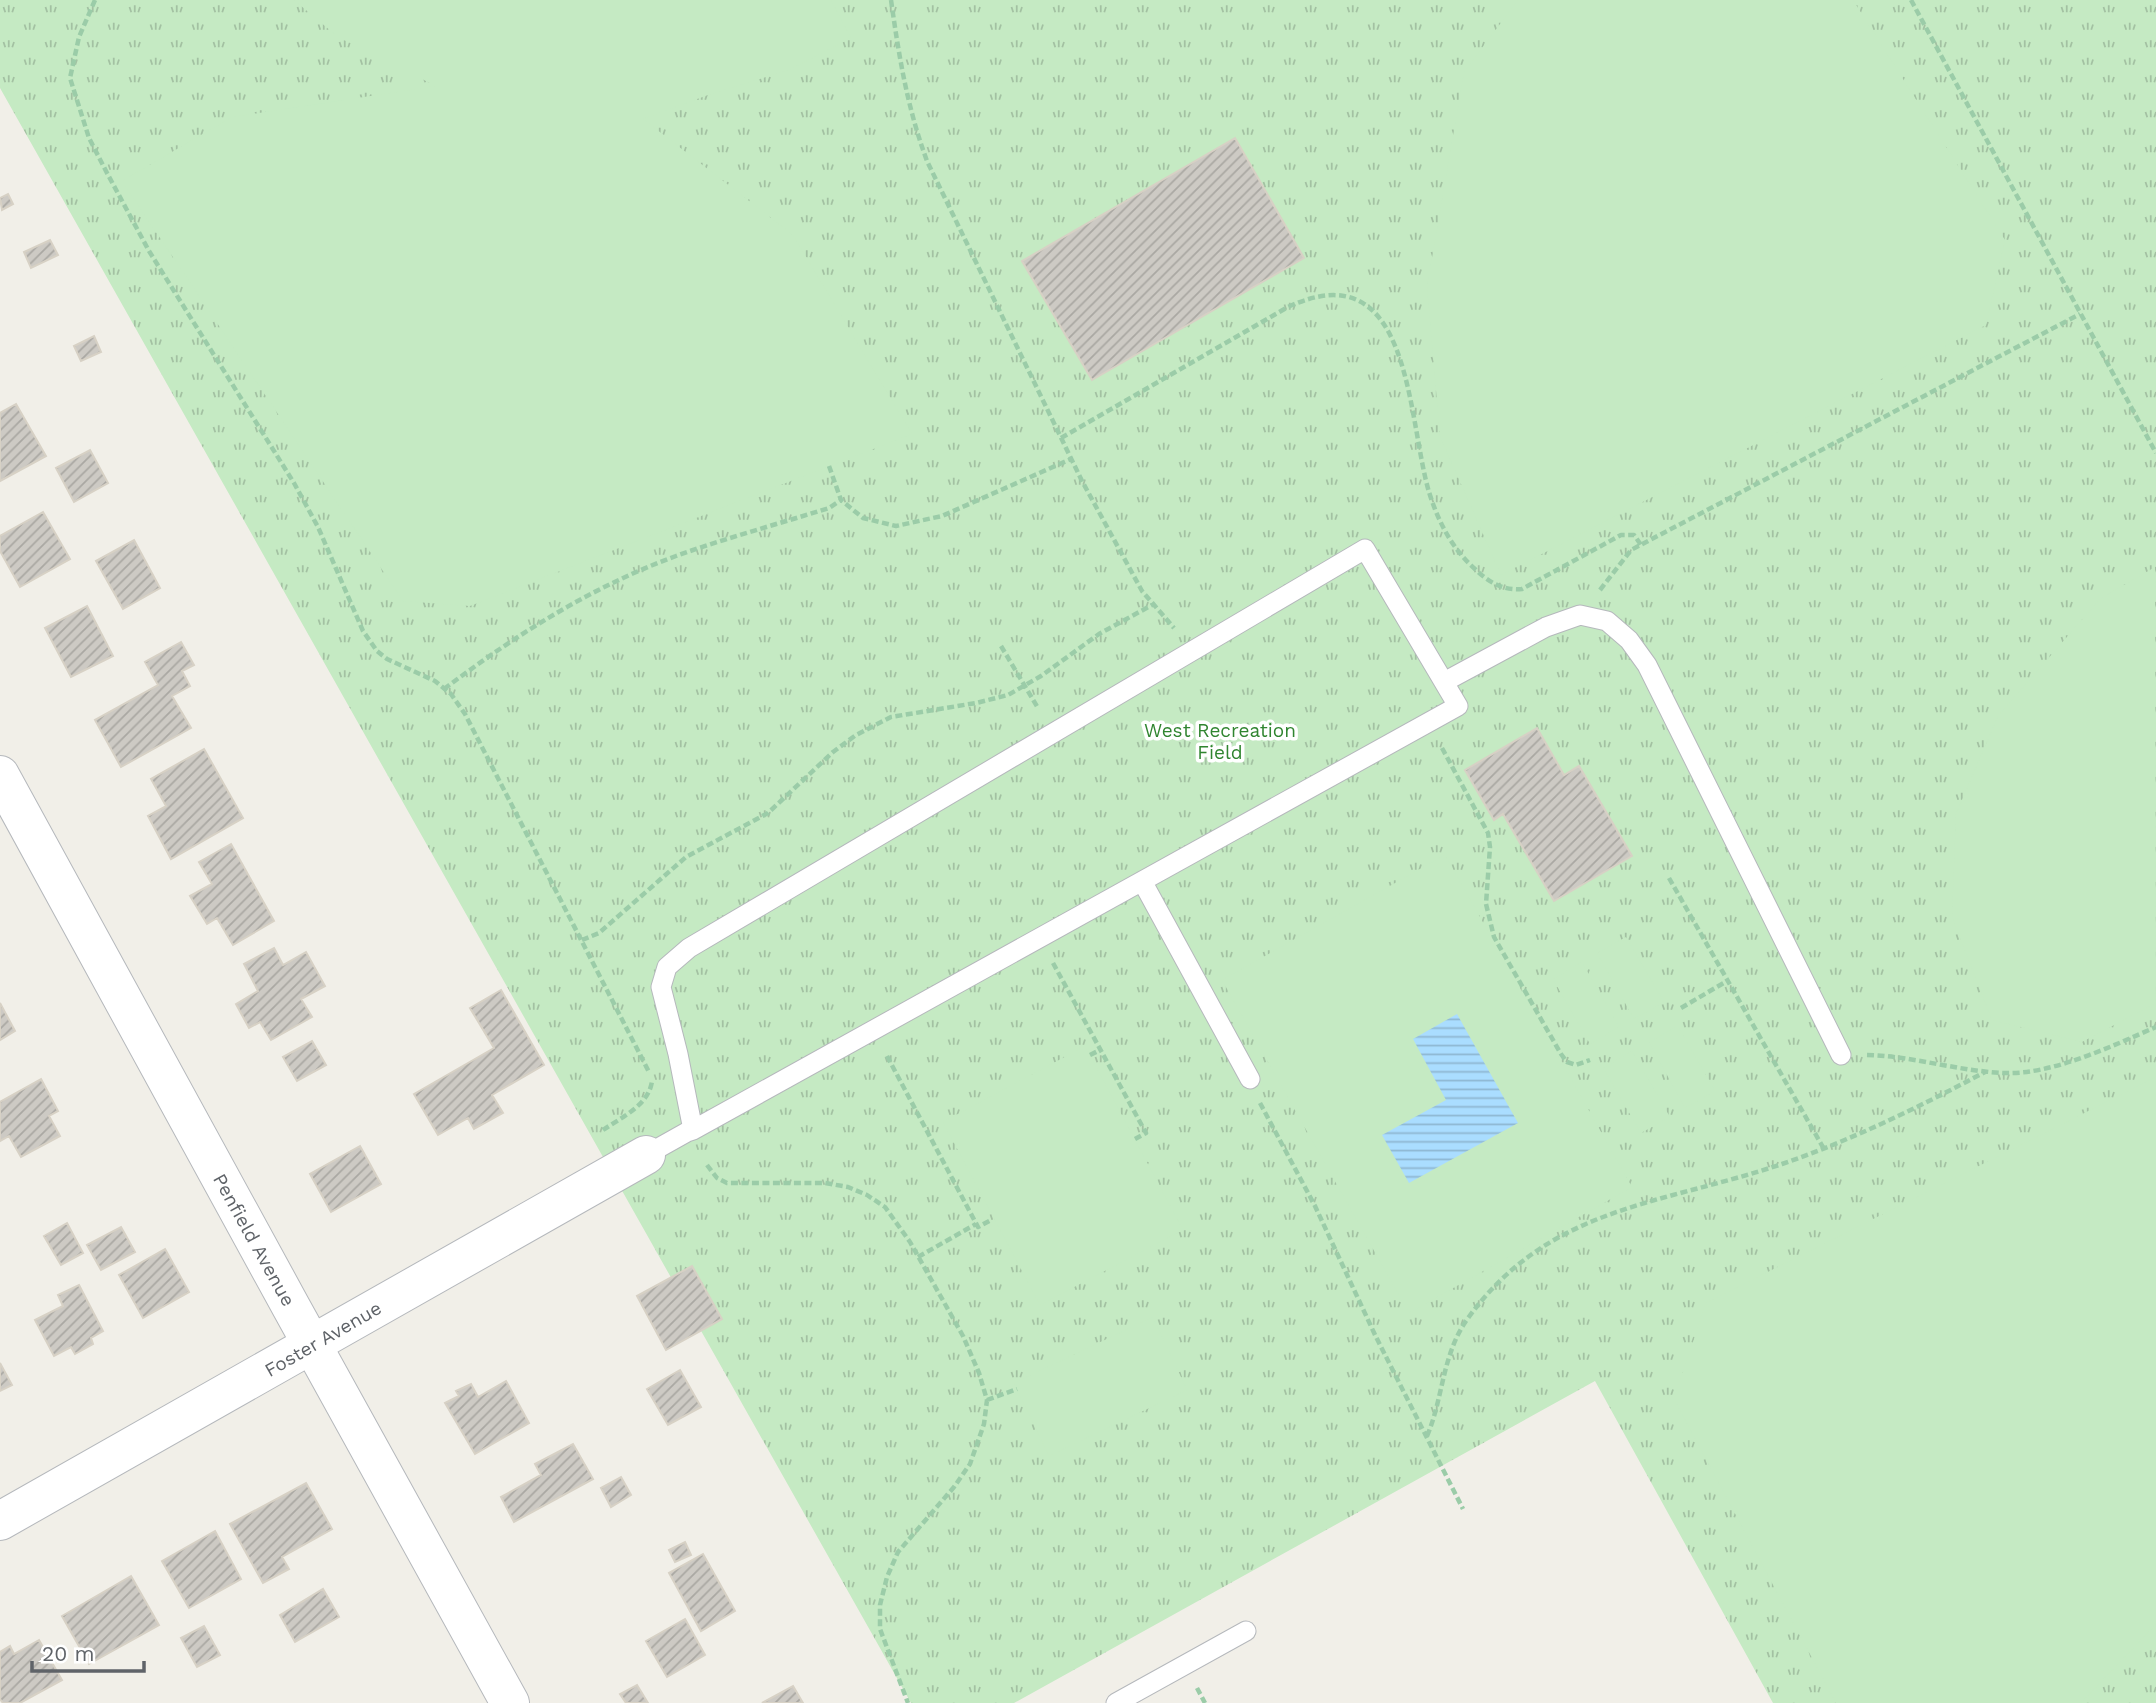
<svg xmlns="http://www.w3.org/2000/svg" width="2156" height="1703" viewBox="0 0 2156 1703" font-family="'Work Sans',sans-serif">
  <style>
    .grass { fill: url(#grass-tufts) }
    .garden { fill: #c5eac3 }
    .water { fill: url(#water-rules) }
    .building { fill: url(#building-hatch); stroke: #d7d1c5; stroke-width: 2 }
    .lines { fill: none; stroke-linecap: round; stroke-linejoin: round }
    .service-casing { stroke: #b5b8bc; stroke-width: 21 }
    .minor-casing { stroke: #b5b8bc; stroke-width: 40 }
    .tertiary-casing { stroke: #b5b8bc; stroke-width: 40 }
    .path { stroke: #9bcca8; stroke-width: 4.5; stroke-dasharray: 7 3.5; stroke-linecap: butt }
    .service { stroke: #fff; stroke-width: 19 }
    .minor { stroke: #fff; stroke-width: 38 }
    .tertiary { stroke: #fff; stroke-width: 38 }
    .labels { text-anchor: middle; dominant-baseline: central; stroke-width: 7; stroke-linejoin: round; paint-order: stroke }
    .park-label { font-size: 19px; fill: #308530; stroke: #fff }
    .street-label { font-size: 19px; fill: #5f6368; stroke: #fff }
  </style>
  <defs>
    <pattern id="grass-tufts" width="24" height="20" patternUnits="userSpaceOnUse" patternTransform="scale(1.75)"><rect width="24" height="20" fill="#c5eac3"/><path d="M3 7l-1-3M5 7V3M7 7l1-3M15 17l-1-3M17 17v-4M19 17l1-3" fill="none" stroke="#a3c1a2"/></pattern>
    <pattern id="water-rules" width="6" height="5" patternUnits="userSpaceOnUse" patternTransform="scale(1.75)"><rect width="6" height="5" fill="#adf"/><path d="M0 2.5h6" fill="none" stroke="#8eb7d2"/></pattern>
    <pattern id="building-hatch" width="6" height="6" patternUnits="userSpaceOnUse" patternTransform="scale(1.75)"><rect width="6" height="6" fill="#cdcac4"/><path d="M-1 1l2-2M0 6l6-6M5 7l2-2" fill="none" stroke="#aaa8a3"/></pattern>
  </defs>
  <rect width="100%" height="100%" fill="#f1efe8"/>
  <path class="grass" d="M0 0H2156V1703H1773L1595 1381 1014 1703H911L0 88Z"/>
  <path class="garden" d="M294 0H831L851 38 789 70 708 95 643 119 793 235 912 434 470 606 403 601 122 181 232 117 436 86 338 37Z
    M1518 0H1853L2005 240 1986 325 1501 575 1440 436 1427 287 1464 72Z
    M2155 567 2156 1003 2082 1042 1992 1020 1952 917 1956 814 1998 716 2100 599Z
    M1445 855 1632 1187 1409 1313 1222 980Z
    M1626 937 1664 1002 1634 1019 1597 953Z
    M1582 962 1619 1027 1590 1044 1553 979Z
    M1678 1026 1715 1091 1685 1108 1649 1042Z
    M1085 1046 1183 1230 1040 1305 943 1122Z
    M1632 1051 1670 1117 1641 1133 1603 1068Z
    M2156 1077V1624L2081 1703H1836L1674 1399 1706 1303Z
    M1153 1317 1187 1390 1049 1456 1014 1383Z"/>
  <path class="water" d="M1457 1014 1518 1123 1409 1183 1382 1135 1446 1100 1413 1039Z"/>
  <path class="building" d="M1235 138 1304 258 1092 380 1022 261Z
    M8 194 13 204 2 210 0 198Z
    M50 240 58 255 31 268 24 252Z
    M94 336 101 352 81 361 74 346Z
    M16 404 46 456 0 481V413Z
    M90 450 108 483 74 502 56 468Z
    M43 512 70 559 20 587 0 551V536Z
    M134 540 160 588 123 609 96 561Z
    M87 606 113 656 71 677 45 628Z
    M181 642 194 665 182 671 190 686 172 696 191 728 121 767 95 720 158 685 145 662Z
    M1537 728 1564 775 1579 766 1632 856 1554 901 1503 814 1494 820 1465 770Z
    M204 749 243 818 171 859 148 816 166 806 151 779Z
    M231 844 274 921 233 945 217 918 207 924 190 896 212 884 199 862Z
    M274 948 283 965 306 952 325 986 301 999 312 1017 271 1040 260 1022 249 1028 236 1004 258 991 244 964Z
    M501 990 544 1065 492 1095 503 1113 474 1129 468 1118 438 1135 414 1094 494 1048 470 1008Z
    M0 1003 15 1031 0 1040Z
    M312 1041 326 1065 297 1081 283 1057Z
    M41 1079 58 1111 49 1116 60 1136 21 1157 9 1136 0 1141V1102Z
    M360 1146 381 1184 331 1212 310 1174Z
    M67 1223 83 1253 61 1265 44 1236Z
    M121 1227 135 1252 101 1270 87 1245Z
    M165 1249 189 1292 143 1318 119 1275Z
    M692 1266 722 1319 666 1350 637 1296Z
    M79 1285 103 1331 91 1338 93 1344 75 1354 71 1347 54 1356 35 1320 63 1306 58 1295Z
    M0 1363 12 1385 0 1391Z
    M680 1370 701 1407 668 1425 647 1389Z
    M506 1381 529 1423 475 1454 445 1403 459 1396 456 1391 471 1384 478 1397Z
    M573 1444 593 1479 514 1522 501 1497 541 1475 535 1464Z
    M621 1477 631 1495 611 1507 601 1488Z
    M306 1483 332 1529 282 1557 289 1569 263 1583 230 1524Z
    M215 1531 241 1579 189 1608 162 1561Z
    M685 1542 691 1555 675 1562 669 1550Z
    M703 1554 735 1611 701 1631 669 1573Z
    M131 1576 159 1625 89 1664 62 1616Z
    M323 1589 339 1617 295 1642 280 1615Z
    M685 1619 705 1655 667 1677 646 1641Z
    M204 1626 220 1655 197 1667 181 1638Z
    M39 1640 62 1680 20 1703H3L0 1699V1652L10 1646 14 1654Z
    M637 1685 648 1703H626L620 1694Z
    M793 1686 803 1703H762Z"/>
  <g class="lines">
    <defs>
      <path id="service" d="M1444 682 1546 627 1580 615 1607 621 1629 640 1647 665 1841 1055
        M1142 881 1250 1079
        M646 1155 687 1132 693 1130C948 988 1203 847 1458 706L1365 549 689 948 667 967 661 987 678 1054 693 1130
        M1116 1703 1246 1631"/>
      <path id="minor" d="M0 775 290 1305 510 1703"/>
      <path id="tertiary" d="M0 1521 646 1155"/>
    </defs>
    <use href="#service" class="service-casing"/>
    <use href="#minor" class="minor-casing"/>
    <use href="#tertiary" class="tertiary-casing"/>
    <path class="path" d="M95 0 79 37 70 78 89 138 107 173 149 251 294 483 318 527 363 631 377 651 387 659 435 681 451 694 465 714 649 1072
      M891 0C899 56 907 107 927 161L1082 481 1142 591 1174 628
      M1911 0 2156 453
      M1061 438 1288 307C1412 249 1407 418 1429 492 1438 521 1452 549 1475 569 1488 582 1504 591 1522 589L1621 535H1634L1641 545
      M829 466 841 500 863 518 896 526 942 516 1071 459
      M1600 590 1631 550 2080 314
      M1001 646 1038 708
      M444 689C516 635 591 587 676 556 726 538 778 524 829 508L841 500
      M1442 748 1488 833 1490 847 1486 904 1494 937 1561 1054 1567 1062 1576 1065 1590 1060
      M1669 878 1824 1149
      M582 940 599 933 686 857 768 813 833 752 856 735 891 717 976 703 1008 695 1041 676 1099 634 1152 605
      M1053 963 1146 1133 1135 1139
      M1681 1008 1727 981
      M1090 1055 1100 1050
      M1867 1055C1913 1056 1957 1071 2004 1073 2052 1075 2112 1046 2156 1027
      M887 1056 978 1227 991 1220
      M1260 1103 1315 1206 1376 1337 1463 1509
      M603 1130C622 1117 649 1105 652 1081
      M707 1165 717 1178 727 1183H825L848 1187 867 1195 885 1207 910 1242 963 1336 979 1373 987 1400 984 1424 970 1464 954 1487 898 1552 887 1577 880 1605V1629L908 1703
      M918 1257 976 1224
      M987 1400 1017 1389
      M1427 1436C1443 1399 1442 1356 1466 1321 1547 1206 1661 1205 1782 1164 1852 1140 1919 1107 1985 1072
      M1197 1688 1205 1703"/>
    <use href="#service" class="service"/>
    <use href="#minor" class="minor"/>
    <use href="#tertiary" class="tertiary"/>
  </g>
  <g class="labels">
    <g class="park-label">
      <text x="1220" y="730">West Recreation<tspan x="1220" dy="22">Field</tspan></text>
    </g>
    <g class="street-label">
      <text transform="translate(254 1240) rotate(61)">Penfield Avenue</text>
      <text transform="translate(323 1339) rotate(-30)">Foster Avenue</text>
    </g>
  </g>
  <path d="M32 1661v10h112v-10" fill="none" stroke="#5f6368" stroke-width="3.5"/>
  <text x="42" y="1661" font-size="21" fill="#5f6368" stroke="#ffffff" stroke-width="5" paint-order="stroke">20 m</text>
</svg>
